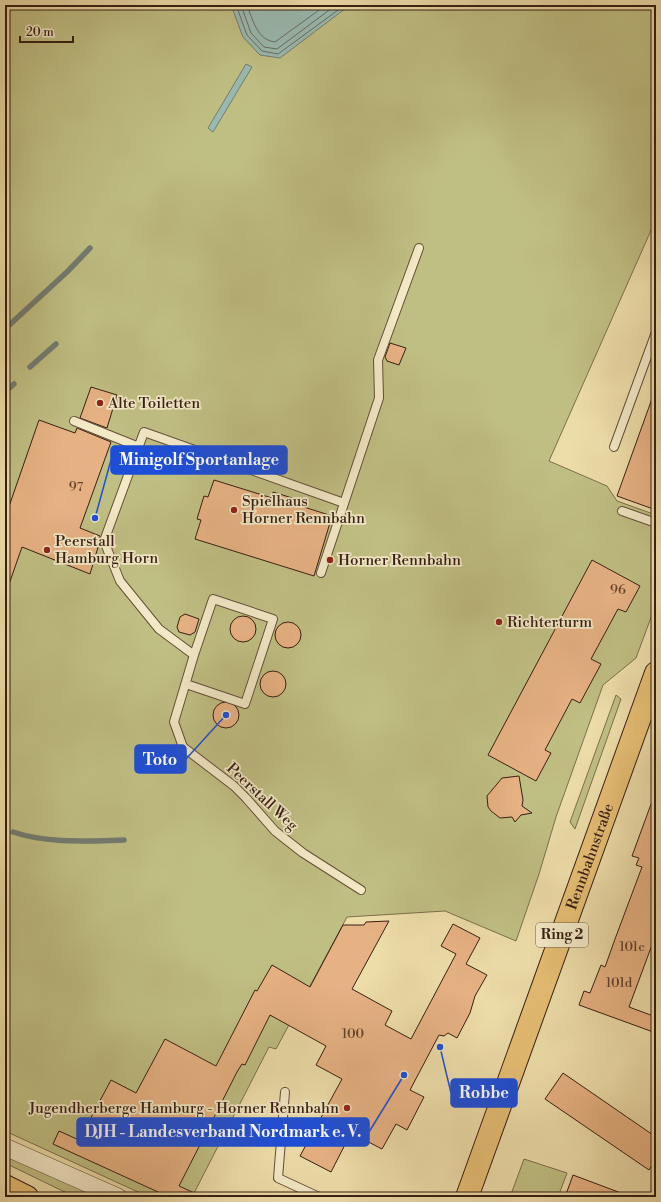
<svg xmlns="http://www.w3.org/2000/svg" width="661" height="1202" viewBox="0 0 661 1202" font-family="'Libre Bodoni',serif">
  <style>
    .green { fill: #c0bf83; stroke: #7c6e4b }
    .water { fill: #9abab0; stroke: #727c71 }
    .lines { fill: none; stroke-linecap: round; stroke-linejoin: round }
    .shore { stroke: #686c62; stroke-width: 1 }
    .stream { stroke: #727c71; stroke-width: 5.5 }
    .building { fill: #e7b283; stroke: #371e13 }
    .lane-casing { stroke: #644e38; stroke-width: 10 }
    .street-casing { stroke: #644e38; stroke-width: 18 }
    .primary-casing { stroke: #371e13; stroke-width: 24 }
    .highway-casing { stroke: #371e13; stroke-width: 24 }
    .lane { stroke: #f3e9c7; stroke-width: 8 }
    .street { stroke: #f3e9c7; stroke-width: 17 }
    .primary { stroke: #e6be74; stroke-width: 22 }
    .highway { stroke: #e6be74; stroke-width: 22 }
    .poi-dot { fill: #8f2418; stroke: #f3e9c7; stroke-width: 1.5 }
    .labels { text-anchor: middle; dominant-baseline: central; stroke-width: 3.5; stroke-linejoin: round; paint-order: stroke }
    .number-label { font-size: 13px; fill: #63432f }
    .shield { fill: #f3e9c7; stroke: #6f5b49; stroke-width: 1 }
    .shield-label { font-size: 14px; font-weight: bold; fill: #371e13 }
    .poi-label { font-size: 15px; fill: #371e13; stroke: #f3e9c7; text-anchor: start }
    .street-label { font-size: 15px; fill: #371e13; stroke: #f3e9c7 }
    .leader { fill: none; stroke: #1d4ed8; stroke-width: 1.5 }
    .callout-dot { fill: #1d4ed8; stroke: #f3e9c7; stroke-width: 1.5 }
    .callout { fill: #1d4ed8; stroke: #1d4ed8; stroke-width: 1.5 }
    .callout-label { font-size: 16px; text-anchor: middle; font-weight: bold; fill: #fff }
  </style>
  <rect width="100%" height="100%" fill="#eddda9"/>
  <filter id="stains"><feTurbulence type="fractalNoise" baseFrequency=".005" numOctaves="4"/><feColorMatrix values="0 0 0 0 .2 0 0 0 0 .09 0 0 0 0 .02 0 0 0 .5 -.17"/></filter>
  <radialGradient id="worn" r=".72"><stop offset=".6" stop-color="#630" stop-opacity="0"/><stop offset="1" stop-color="#630" stop-opacity=".3"/></radialGradient>
  <path class="green" d="M5 5H656V219L549 461 607 486 617 501 656 515V604L636 658 603 685 556 817 539 874 516 941 445 911 347 917 276 1049 269 1047 192 1197H149L5 1131Z
    M616 695 621 699 575 829 570 822Z
    M5 1152 103 1197H75L5 1163Z
    M524 1159 567 1173 558 1197H510Z"/>
  <path class="water" d="M231 5H350L280 58 260 55 243 37Z
    M246 64 252 67 213 132 208 128Z"/>
  <g class="lines">
    <path class="shore" d="M236 5 247 35 262 51 278 54 345 5
      M241 5 251 33 264 47 277 49 336 5
      M247 5C253 20 257 40 275 42L326 5"/>
    <path class="stream" d="M5 329 68 271 90 248
      M30 367 56 344
      M5 392 14 384
      M13 832C49 844 87 841 124 840"/>
  </g>
  <path class="building" d="M390 343 406 348 399 365 387 361 385 357Z
    M91 387 117 395 107 428 80 418Z
    M654 393H656V510L617 496Z
    M39 420 75 433 77 428 111 442 80 528 100 536 99 544 90 574 22 547 7 590H5V518Z
    M214 480 272 498 273 492 305 502 304 507 332 516 314 576 195 539 201 520 197 519 204 496 208 497Z
    M592 560 640 586 626 612 618 609 591 659 601 664 580 703 572 699 545 750 551 753 536 781 488 755Z
    M185 614 199 619 195 632 190 635 179 632 177 627 180 617Z
    M230 629a13 13 0 1 1 26 0a13 13 0 1 1-26 0Z
    M275 635a13 13 0 1 1 26 0a13 13 0 1 1-26 0Z
    M260 684a13 13 0 1 1 26 0a13 13 0 1 1-26 0Z
    M213 715a13 13 0 1 1 26 0a13 13 0 1 1-26 0Z
    M519 776 523 800 522 806 532 813 521 815 515 822 512 817 500 818 491 811 488 807 487 796 502 778Z
    M654 796H656V934L629 1007 656 1017V1033L579 1005 584 991 590 993 601 965 605 967 615 939 642 867 636 865 639 858 632 856Z
    M389 921 352 989 392 1011 385 1025 411 1039 456 954 441 946 453 924 480 938 466 964 487 975 475 996 470 1013 457 1038 448 1033 444 1036 439 1035 410 1090 424 1097 407 1130 396 1124 382 1149 351 1133 331 1172 300 1156 342 1079 316 1065 326 1046 270 1015 245 1065 242 1064 237 1072 179 1186 203 1197H169L53 1144 59 1131 79 1140 111 1080 136 1093 165 1039 216 1066 255 990 257 991 272 965 310 987 343 925H364L366 922Z
    M563 1073 656 1137V1159L649 1170 545 1099Z
    M573 1175 629 1196 628 1197H565Z"/>
  <g class="lines">
    <defs>
      <path id="lane" d="M74 421 139 447
        M614 447 656 332
        M344 503 144 432 104 541 120 581 159 629 194 655 174 722 183 747 234 786 246 798 275 831 303 853 361 890
        M622 511 656 523
        M321 573 379 398 378 360 419 248
        M186 684 245 704 273 619 213 599 194 655
        M285 1092 278 1178 319 1197"/>
      <path id="street" d="M5 1147 118 1197"/>
      <g id="primary">
        <path id="s1" d="M467 1197 656 673"/>
      </g>
      <path id="highway" d="M5 1186 27 1197"/>
    </defs>
    <use href="#lane" class="lane-casing"/>
    <use href="#street" class="street-casing"/>
    <use href="#primary" class="primary-casing"/>
    <use href="#highway" class="highway-casing"/>
    <use href="#lane" class="lane"/>
    <use href="#street" class="street"/>
    <use href="#primary" class="primary"/>
    <use href="#highway" class="highway"/>
  </g>
  <g class="poi-dot">
    <circle cx="100" cy="403" r="4"/>
    <circle cx="234" cy="510" r="4"/>
    <circle cx="47" cy="550" r="4"/>
    <circle cx="330" cy="560" r="4"/>
    <circle cx="499" cy="622" r="4"/>
    <circle cx="347" cy="1108" r="4"/>
  </g>
  <g class="labels">
    <g class="number-label">
      <text x="76" y="487">97</text>
      <text x="618" y="590">96</text>
      <text x="632" y="947">101c</text>
      <text x="619" y="983">101d</text>
      <text x="353" y="1034">100</text>
    </g>
    <rect class="shield" x="536" y="923" width="52" height="24" rx="3"/>
    <g class="shield-label">
      <text x="562" y="935">Ring 2</text>
    </g>
    <g class="poi-label">
      <text x="108" y="403">Alte Toiletten</text>
      <text x="242" y="501">Spielhaus<tspan x="242" dy="17">Horner Rennbahn</tspan></text>
      <text x="55" y="541">Peerstall<tspan x="55" dy="17">Hamburg Horn</tspan></text>
      <text x="338" y="560">Horner Rennbahn</text>
      <text x="507" y="622">Richterturm</text>
      <text x="339" y="1108" text-anchor="end">Jugendherberge Hamburg - Horner Rennbahn</text>
    </g>
    <g class="street-label">
      <text transform="translate(262 797) rotate(43)">Peerstall Weg</text>
      <text stroke="none"><textPath href="#s1" startOffset="362">Rennbahnstraße</textPath></text>
    </g>
  </g>
  <path class="leader" d="M95 518L111 460M226 715L186 759M440 1047L451 1093M404 1075L369 1132"/>
  <g class="callout-dot">
    <circle cx="95" cy="518" r="4"/>
    <circle cx="226" cy="715" r="4"/>
    <circle cx="440" cy="1047" r="4"/>
    <circle cx="404" cy="1075" r="4"/>
  </g>
  <g class="callout">
    <rect x="111" y="446" width="176" height="28" rx="4"/>
    <rect x="135" y="745" width="51" height="28" rx="4"/>
    <rect x="451" y="1079" width="66" height="28" rx="4"/>
    <rect x="77" y="1118" width="292" height="28" rx="4"/>
  </g>
  <g class="callout-label">
    <text x="199" y="465">Minigolf Sportanlage</text>
    <text x="160" y="765">Toto</text>
    <text x="484" y="1098">Robbe</text>
    <text x="223" y="1137">DJH - Landesverband Nordmark e. V.</text>
  </g>
  <rect width="661" height="1202" fill="none" stroke="#eddda9" stroke-width="20"/>
  <rect x="6" y="6" width="649" height="1190" fill="none" stroke="#371e13" stroke-width="2"/>
  <rect x="10" y="10" width="641" height="1182" fill="none" stroke="#371e13"/>
  <path d="M20 36v6h53v-6" fill="none" stroke="#371e13" stroke-width="2"/>
  <text x="26" y="36" font-size="12" fill="#371e13" stroke="#f3e9c7" stroke-width="3" paint-order="stroke">20 m</text>
  <rect width="100%" height="100%" filter="url(#stains)"/>
  <rect width="100%" height="100%" fill="url(#worn)"/>
</svg>
